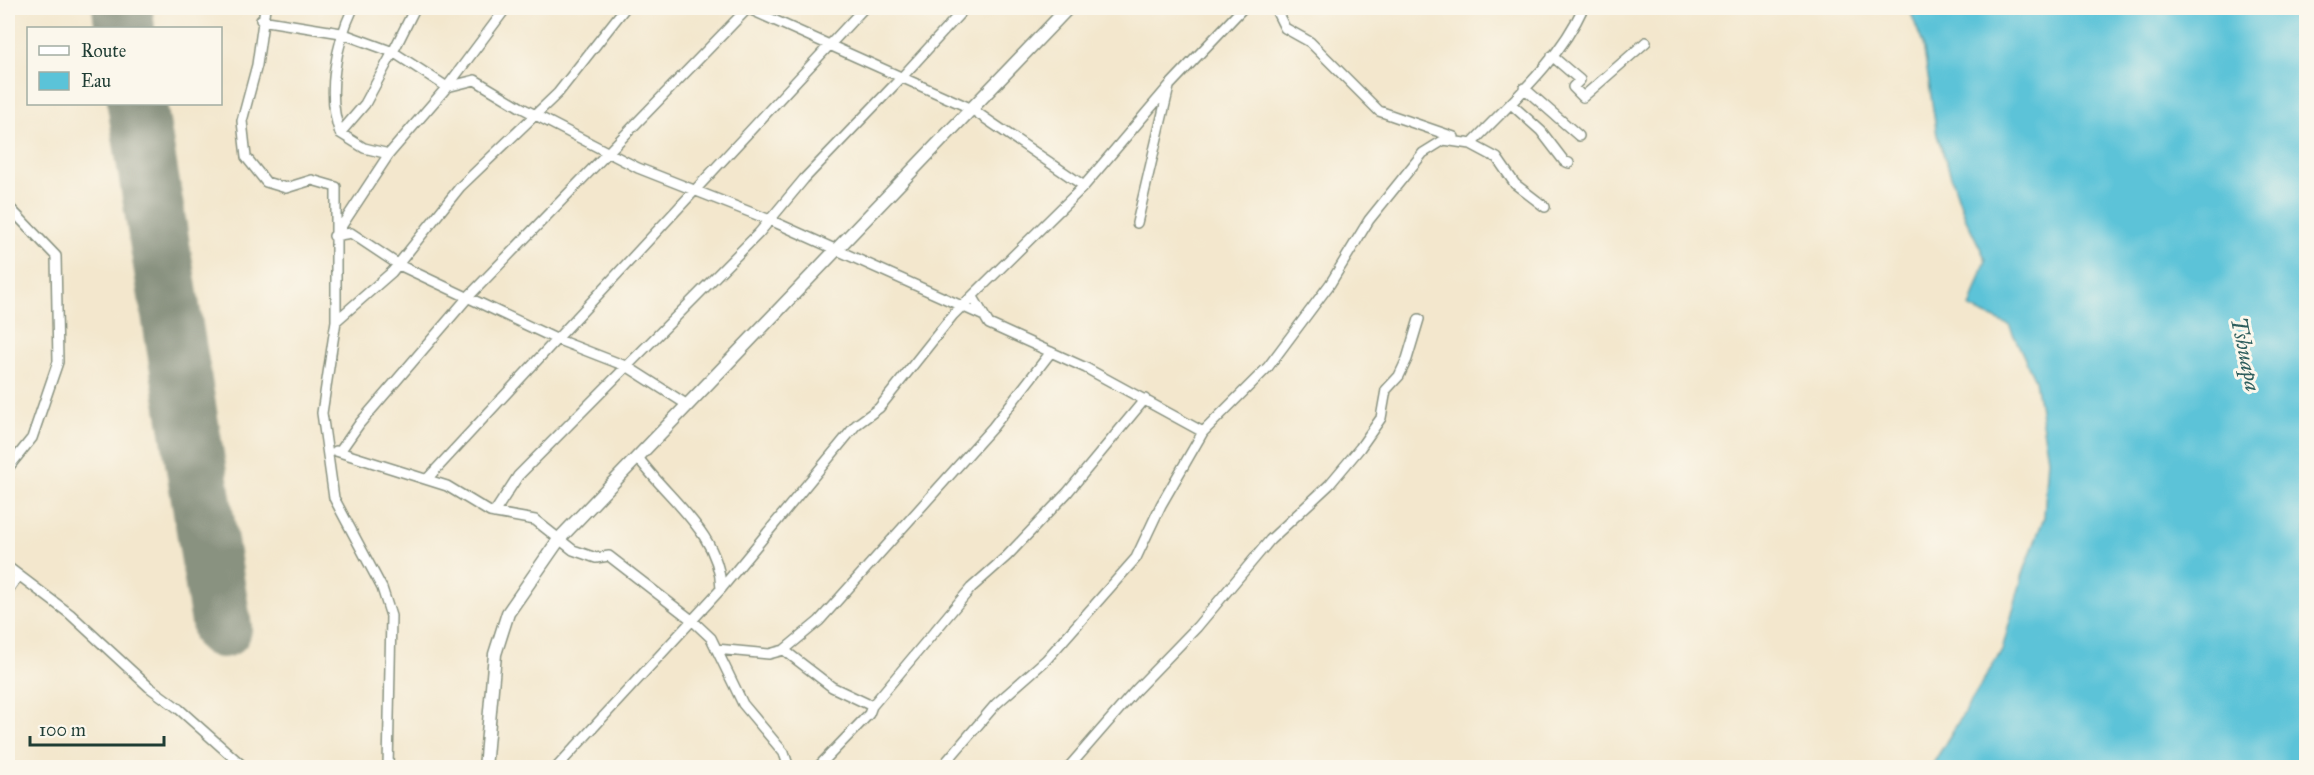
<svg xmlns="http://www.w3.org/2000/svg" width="2314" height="775" viewBox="0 0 2314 775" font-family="'IM FELL Great Primer',serif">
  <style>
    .water { fill: #5bc3d8; stroke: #3d8086; stroke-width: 1.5 }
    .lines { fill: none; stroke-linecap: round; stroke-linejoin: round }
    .runway { stroke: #899280; stroke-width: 60 }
    .minor-casing { stroke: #899280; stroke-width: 12 }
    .major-casing { stroke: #899280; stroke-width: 15 }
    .minor { stroke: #fff; stroke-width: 9 }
    .major { stroke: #fff; stroke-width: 12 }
    .labels { text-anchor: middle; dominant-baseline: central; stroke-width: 6; stroke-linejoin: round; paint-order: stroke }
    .water-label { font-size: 22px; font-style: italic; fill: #2e5e5d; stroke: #fbf7ec }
  </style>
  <rect width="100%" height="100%" fill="#fbf7ec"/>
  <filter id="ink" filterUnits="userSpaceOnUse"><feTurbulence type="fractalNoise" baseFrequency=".0167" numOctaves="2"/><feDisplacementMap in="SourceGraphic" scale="12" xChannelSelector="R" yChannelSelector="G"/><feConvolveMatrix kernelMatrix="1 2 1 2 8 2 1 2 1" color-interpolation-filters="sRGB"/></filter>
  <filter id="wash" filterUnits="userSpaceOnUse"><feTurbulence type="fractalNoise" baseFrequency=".008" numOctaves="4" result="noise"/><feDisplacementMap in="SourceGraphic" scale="24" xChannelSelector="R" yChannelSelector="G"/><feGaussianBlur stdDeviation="1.35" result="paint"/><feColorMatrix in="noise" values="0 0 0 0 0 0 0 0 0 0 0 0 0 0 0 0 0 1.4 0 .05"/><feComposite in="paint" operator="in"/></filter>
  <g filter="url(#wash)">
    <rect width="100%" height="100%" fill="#f3e7cd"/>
    <path class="water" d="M1909 8H2306V767H1931L2002 650 2023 574 2044 517 2048 459 2035 380 2009 325 1970 308 1986 260 1965 217 1937 135 1923 44Z"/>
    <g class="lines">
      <path class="runway" d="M122 8 125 28
        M137 104 222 628"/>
    </g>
  </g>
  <g filter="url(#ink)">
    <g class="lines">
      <defs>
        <path id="minor" d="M265 8 257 65 242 121 246 157 266 182 286 188 312 180 336 187V321L322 413 334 498 382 588 391 616 388 768
          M353 8C336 44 326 94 340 133L364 148 389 154
          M415 8 393 52 447 87 475 80 520 107 638 168 770 220 984 316
          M747 8 970 108 1084 186
          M1275 8 1285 28 1310 42 1379 111 1454 137
          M261 20 341 33 393 52 365 104 340 133
          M1552 56 1580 80 1573 87 1583 97 1646 42
          M1524 88 1579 136
          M1511 104 1541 131 1564 161 1569 163
          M1467 142 1497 158 1515 184 1545 207
          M8 206 56 256 58 362 32 438 8 468
          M1137 223 1169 87
          M334 236 351 233 399 265 556 339 628 367 686 404
          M335 236 389 154 447 87 506 8
          M973 297 989 324 1086 368 1203 432
          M336 321 392 272 460 187 558 93 625 8
          M341 450 360 423 469 296 748 8
          M336 451 447 486 490 512 535 520 573 550 596 558 609 556 693 621 711 638 743 704 784 753 789 768
          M637 456C667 499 720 532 721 589
          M427 479 864 8
          M494 513 518 476 759 233 804 179 902 77 965 8
          M8 567 70 614 149 687 179 709 245 768
          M8 590 18 576
          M716 649 769 654 784 650 819 621 993 427 1051 352
          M784 650 832 687 872 706 869 714 817 768
          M872 706 971 588 1007 556 1067 493 1145 399
          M556 768 721 589 856 425 879 408 953 315 1084 186 1170 85 1243 8
          M941 768 996 704 1046 660 1136 558 1161 505 1203 432 1268 367 1330 284 1369 220 1423 153 1444 140 1471 144C1511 102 1559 61 1583 8
          M1068 768 1135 691 1197 627 1270 540 1329 485 1360 448 1381 418 1386 390 1399 376 1407 359 1419 319"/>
        <path id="major" d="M485 768 495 654 508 613 560 538 1068 8"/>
      </defs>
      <use href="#minor" class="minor-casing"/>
      <use href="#major" class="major-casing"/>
      <use href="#minor" class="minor"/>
      <use href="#major" class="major"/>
    </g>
  </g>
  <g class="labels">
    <g class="water-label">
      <text transform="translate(2246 354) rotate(78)">Tshuapa</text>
    </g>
  </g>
  <rect width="2314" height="775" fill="none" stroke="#fbf7ec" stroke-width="30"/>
  <rect x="27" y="27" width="195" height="78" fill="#fbf7ec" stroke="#a3ada2" stroke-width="1.5"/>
  <rect x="39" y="46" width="30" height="9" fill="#ffffff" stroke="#a3ada2" stroke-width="1.5"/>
  <text x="81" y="57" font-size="18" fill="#1f3d34">Route</text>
  <rect x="39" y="72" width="30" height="18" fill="#5bc3d8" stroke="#a3ada2" stroke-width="1.5"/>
  <text x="81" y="87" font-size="18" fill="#1f3d34">Eau</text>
  <path d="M30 736v9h134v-9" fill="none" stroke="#1f3d34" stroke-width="3"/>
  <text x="39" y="736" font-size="18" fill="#1f3d34" stroke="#fbf7ec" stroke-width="4.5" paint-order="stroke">100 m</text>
</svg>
